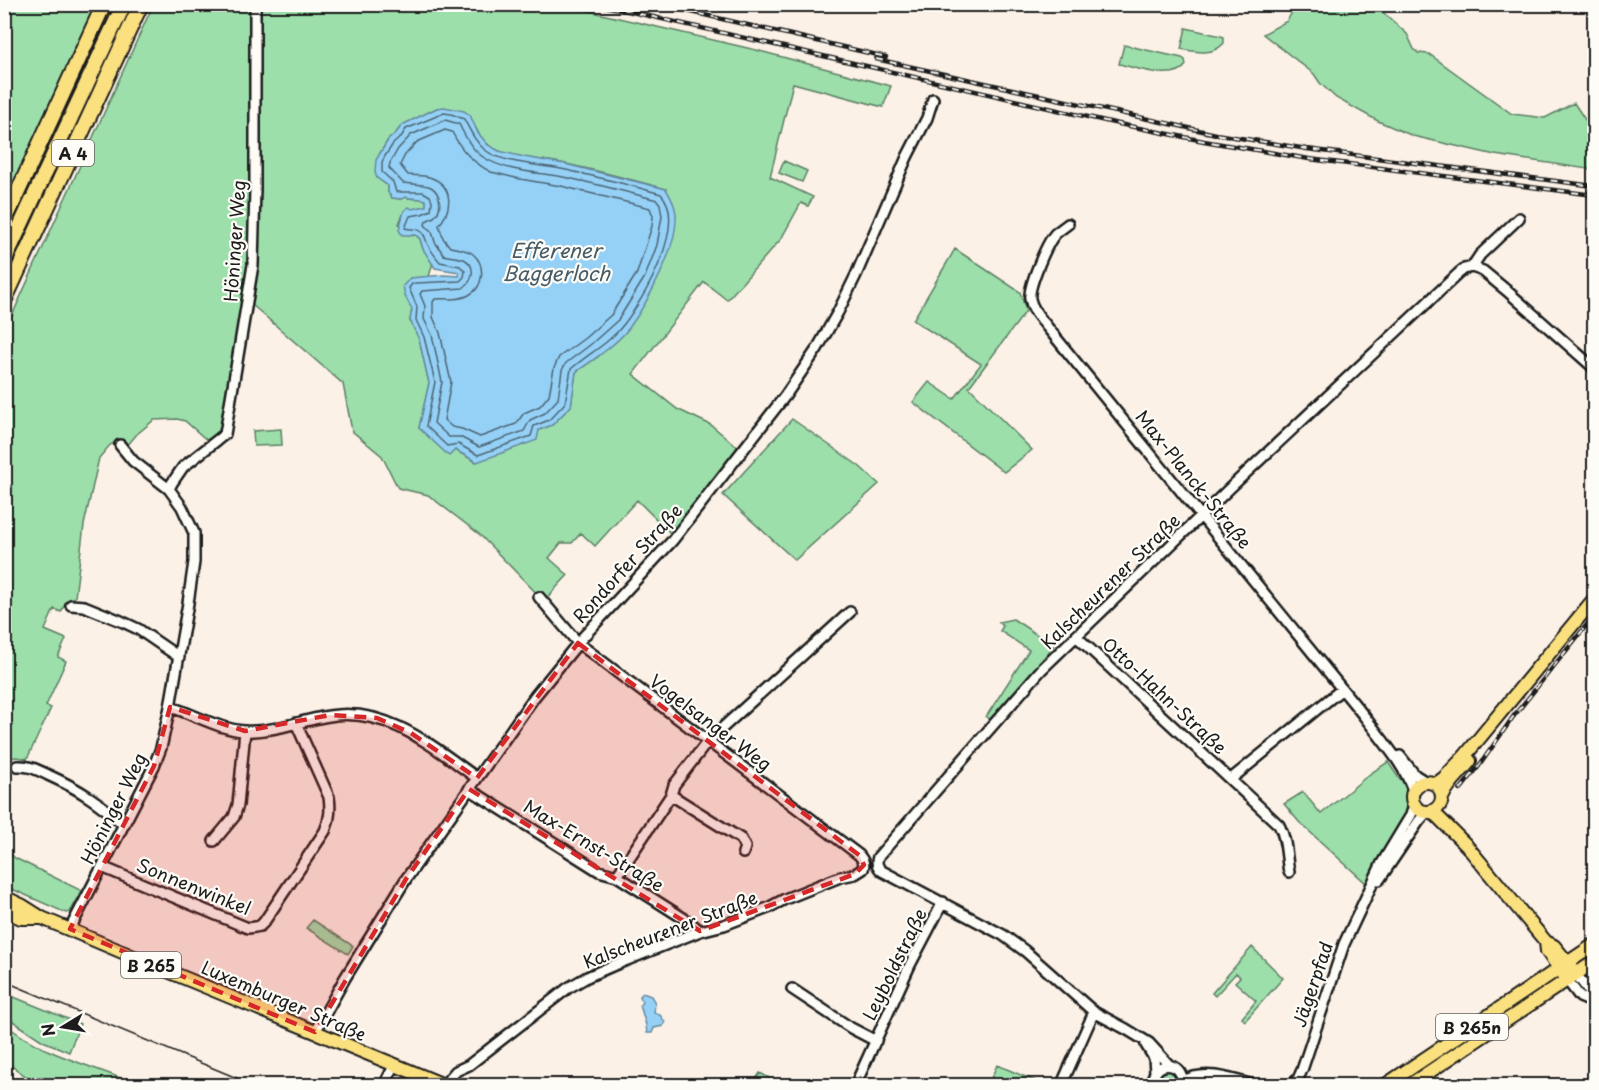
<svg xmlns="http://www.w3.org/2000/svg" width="1599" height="1090" viewBox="0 0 1599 1090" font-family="'Playpen Sans',sans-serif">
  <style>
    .green { fill: #9cdfab; stroke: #5c7e64; stroke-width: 1.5; fill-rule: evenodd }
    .water { fill: #95d1f6; stroke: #65899f; stroke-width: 1.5 }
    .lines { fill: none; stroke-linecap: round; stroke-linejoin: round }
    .shore { stroke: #4c6473; stroke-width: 1.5 }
    .minor-casing { stroke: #1c1c1c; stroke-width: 14 }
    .major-casing { stroke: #1c1c1c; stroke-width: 16 }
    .highway-casing { stroke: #1c1c1c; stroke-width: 18 }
    .minor { stroke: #fdfcf7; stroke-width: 9 }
    .major { stroke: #fbe080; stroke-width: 12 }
    .highway { stroke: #fbe080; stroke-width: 14 }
    .tram { stroke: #1c1c1c; stroke-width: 1.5 }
    .rail-casing { stroke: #1c1c1c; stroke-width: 4.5 }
    .rail { stroke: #fdfcf7; stroke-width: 2; stroke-dasharray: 7; stroke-linecap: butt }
    .marked { fill: #d62828; fill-opacity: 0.2; stroke: #d62828; stroke-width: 4.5; stroke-dasharray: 12 8; stroke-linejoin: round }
    .labels { text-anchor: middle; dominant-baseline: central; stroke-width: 4.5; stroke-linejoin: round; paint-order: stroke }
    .shield { fill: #fdfcf7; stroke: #605f5e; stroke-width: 1.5 }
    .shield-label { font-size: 16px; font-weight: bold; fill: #1c1c1c }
    .street-label { font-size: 18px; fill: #1c1c1c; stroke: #fdfcf7 }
    .water-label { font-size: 20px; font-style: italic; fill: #465b68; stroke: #fdfcf7 }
  </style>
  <rect width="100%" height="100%" fill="#fbf1e6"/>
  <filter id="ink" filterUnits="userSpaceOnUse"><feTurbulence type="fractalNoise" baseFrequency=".0167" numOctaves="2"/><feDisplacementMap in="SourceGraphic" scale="12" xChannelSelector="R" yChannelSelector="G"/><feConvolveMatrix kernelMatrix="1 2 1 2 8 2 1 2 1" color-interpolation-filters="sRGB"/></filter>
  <g filter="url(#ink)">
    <path class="green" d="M4 5H96L38 132 25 156 28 158 4 209Z
      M153 5H253V143L249 264 224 420 216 436 209 442 185 421 177 419 154 420 137 434 127 446 121 440 110 445 99 458 84 525 75 597 67 600 61 612 54 609 45 630 66 639 58 657 66 661 46 706 51 708 27 759 17 757 10 758 5 772V331Z
      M257 5H563L756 50 891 86 883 107 793 83 770 177 813 197 808 206 801 203 781 239 727 300 704 282 633 374 677 409 711 425 741 450 709 491 670 533 637 500 595 546 581 533 572 543H561L549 558 568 575 544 601 479 534 428 495 398 488 382 456 352 431 343 384 251 304ZM437 108 469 115C475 126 479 138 490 146 509 159 544 159 566 164 600 171 633 180 666 189L599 356 576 372 571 406 552 425 539 430 476 462 455 450 449 455 419 428 429 383 419 339 410 321 412 309 405 296 410 278 429 277 433 262 423 249 420 239 416 235 409 236 399 224 404 211 426 206V200C419 197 413 200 406 197L401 199 392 198 388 192V186L377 178 380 153 388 140 396 133 402 125Z
      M1296 5H1375L1407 34 1414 49 1418 53 1429 54 1512 114 1545 118 1574 103 1594 133V170L1495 155 1413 136 1378 121 1336 98 1320 83 1314 74 1263 34 1287 21Z
      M1186 28 1221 36 1224 37V43C1213 56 1196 52 1181 49Z
      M1124 45 1182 58 1185 60 1186 65C1175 82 1136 68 1119 64Z
      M784 161 807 171 802 182 779 173Z
      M955 249 1020 292 1026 311 969 387 1032 450 1004 472 913 402 929 382 954 399 981 364 913 320Z
      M792 419 859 466 879 484 795 560 723 495Z
      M281 429 282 445 254 446 253 431Z
      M1013 619 1054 646 990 719 986 717 1029 650 1000 631 1003 626 999 622Z
      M1388 762 1398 777 1408 786 1410 807 1408 818 1388 848 1367 884 1299 822 1284 804 1303 792 1321 814 1371 773Z
      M4 848 15 858 82 891 70 912 66 913 5 886Z
      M313 920 353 946 348 954 306 928Z
      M1252 947 1283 978 1245 1021 1242 1018 1256 1001 1235 982 1240 977 1236 973 1215 996 1212 993Z
      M4 993 80 1024 69 1052 43 1041 5 1016Z
      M5 1024C38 1052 83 1063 123 1079L119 1085H38L5 1061Z
      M997 1065 1045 1085H988Z
      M1167 1070 1173 1072 1176 1077 1175 1085H1159L1158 1081 1159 1075Z
      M760 1073 782 1085H752Z"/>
    <path class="water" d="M444 107 464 111 470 115 478 133 488 145 499 151 524 157 565 164 666 189C671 197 675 204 676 214 678 247 648 302 629 328 616 345 593 360 576 372L571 406 552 425 539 430 537 440 477 462 455 450 449 456 419 428 429 383 419 339 410 320 412 309 405 296 403 286 410 278 444 275 459 276V272L435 268 423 249 420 239 416 235H402L399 230 404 211 409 207 412 209 426 206V200C419 197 413 200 406 197L401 199 392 198 388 192V186L377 178 375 173 376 160 388 140 396 133 402 125 437 108Z
      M643 993 651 996 655 1003 654 1012 660 1015 665 1022 663 1026 654 1028 652 1033H647L646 1025 640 1005 642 1002 640 996Z"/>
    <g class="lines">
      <path class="shore" d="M444 113 451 114 464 119C470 130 475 142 485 150 503 164 543 165 566 170 598 177 630 185 661 194 688 223 644 299 624 324 610 343 588 354 571 369L565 403 549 420 534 426 531 436 478 455 458 444 447 446 426 426 435 382 424 337 416 320 417 307 409 288 412 284 416 283 460 281 464 277 465 271 460 266 440 262C436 257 431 251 428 245 425 240 426 234 420 231 416 228 410 230 405 228L410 216 422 214 431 210 432 201 430 196 423 192H396L393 182 382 172V162L385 156 393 144 401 137 406 129Z
        M445 120 459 124C465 136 471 149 483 157 506 172 537 172 563 177 594 183 626 192 657 200L660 204 662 216 657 245 645 277 618 320 590 345 566 363 562 370 558 399 545 413 530 420 524 431 479 447 460 437H449L434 423 442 382 432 335 424 319 425 306 420 294 422 291 463 288C473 281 477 266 464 259 458 257 450 257 444 255L435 242 432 232 425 225 426 221C428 220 432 218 434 217 443 209 441 193 431 187 425 184 410 184 403 183L389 168 390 163 398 149 411 135Z
        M445 130 452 132C461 150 472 162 491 172L520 179 561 186 650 208 653 216 652 226 637 273 611 315 585 338 559 357 554 368 549 395 540 406 524 413 516 424 480 437 462 429 452 427 444 420 451 382 440 333 433 317V302L435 299C446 298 459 301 469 295 484 287 486 265 473 254 466 249 458 249 450 247L443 238 439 225C452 210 454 187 432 178 424 175 416 176 408 175L400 165 405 155 417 142Z"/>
      <defs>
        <path id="minor" d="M1068 224C1064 227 1060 230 1056 233 1047 242 1028 287 1030 299 1032 310 1041 319 1048 328L1364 716C1382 740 1403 763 1413 790
          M1472 267 1483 271 1506 290 1594 368
          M1472 267 1480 255 1519 218
          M169 489 172 483 183 467 225 434 227 422 253 265 255 189V4
          M71 605 84 606 121 621 138 629 179 657
          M1076 636 1279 825C1287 840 1286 856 1289 872
          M170 707C194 714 218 729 244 731 272 733 301 720 329 716 387 706 433 747 477 778
          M1400 756 1415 775 1426 782
          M17 766C29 765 38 770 48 775 79 789 99 802 124 825
          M1231 779 1342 689
          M469 789 599 871 617 876 691 923 700 931
          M671 795 741 839 745 847 743 853
          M214 841 234 817 238 805 245 731
          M102 867 243 926 248 928 255 927 260 926 264 922 325 831C330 819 331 810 329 797L296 723
          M617 876 671 795 674 785 708 741 850 612
          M1379 880 1419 821 1427 812
          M70 929 154 766 161 748 170 707 188 603 194 562V533L182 507 169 489 133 461 120 445
          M1576 974 1592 995 1594 1004
          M1567 980 1580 997 1594 1003
          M792 989 851 1028 876 1041
          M315 1032 345 978 406 879 535 696 583 637 672 541 785 396 817 349 838 312 856 275 907 157 927 118 933 99
          M1146 1045 1154 1058 1155 1072
          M1169 1065 1149 1043 1126 1029 1094 1012 1025 951 1003 935 882 871C877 867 876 863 878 857L1041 670 1231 487 1459 273 1464 269 1472 267
          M858 1079 910 965 943 902
          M1183 1081C1206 1069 1232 1079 1256 1086
          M444 1085 456 1071 469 1065 568 988 587 977 612 966 700 931 724 925 768 908 785 899 840 877 855 874 863 869C865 863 863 860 859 855L578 643 539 597
          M384 1086 395 1064
          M1061 1086 1094 1012
          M1153 1086C1149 1060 1185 1058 1182 1085
          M1203 1086 1219 1077
          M1290 1086 1298 1079 1302 1070 1344 944 1382 863 1411 815 1414 805"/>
        <path id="major" d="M1412 797a15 15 0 1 1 30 0a15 15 0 1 1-30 0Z
          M1436 784 1444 778 1464 757 1594 599
          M1443 796C1448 783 1461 773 1470 761
          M1431 812 1437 816 1466 845 1546 942 1554 946 1572 968
          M4 897 23 906 42 918 153 965 446 1086
          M4 910 21 918H41
          M1546 942 1547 951 1563 974
          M1384 1086 1594 945
          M1408 1086 1594 962"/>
        <path id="highway" d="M4 222 104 4
          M4 261 124 4
          M4 301 141 4"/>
      </defs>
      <use href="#minor" class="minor-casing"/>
      <use href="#major" class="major-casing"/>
      <use href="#highway" class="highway-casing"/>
      <use href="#minor" class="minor"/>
      <use href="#major" class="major"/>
      <use href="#highway" class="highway"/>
      <path class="tram" d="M4 981 256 1086"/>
      <defs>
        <path id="rail" d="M597 4 1114 123 1204 141 1309 159 1594 195
          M657 4 886 57
          M876 59 1216 134 1307 149 1594 186
          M1460 790 1479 766 1513 717 1594 616"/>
      </defs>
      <use href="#rail" class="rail-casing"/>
      <use href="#rail" class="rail"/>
    </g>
  </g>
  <path class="marked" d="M578 643 859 855 864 865 855 874 700 931 469 789 406 879 315 1032 70 929 154 766 170 707 245 731 330 715 377 718 411 733 477 778Z"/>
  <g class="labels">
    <g class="shield">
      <rect x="52" y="140" width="42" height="26" rx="4.5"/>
      <rect x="121" y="952" width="60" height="26" rx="4.5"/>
      <rect x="1436" y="1014" width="72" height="26" rx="4.5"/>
    </g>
    <g class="shield-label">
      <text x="73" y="153">A 4</text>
      <text x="151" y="965">B 265</text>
      <text x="1472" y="1027">B 265n</text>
    </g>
    <g class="street-label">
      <text transform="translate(234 241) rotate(-86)">Höninger Weg</text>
      <text transform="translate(1194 479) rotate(51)">Max-Planck-Straße</text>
      <text transform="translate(627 563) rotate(-48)">Rondorfer Straße</text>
      <text transform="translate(1110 581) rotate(-44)">Kalscheurener Straße</text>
      <text transform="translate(1165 695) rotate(43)">Otto-Hahn-Straße</text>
      <text transform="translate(711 722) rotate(37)">Vogelsanger Weg</text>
      <text transform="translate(113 808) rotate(-63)">Höninger Weg</text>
      <text transform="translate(594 845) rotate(31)">Max-Ernst-Straße</text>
      <text transform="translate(194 886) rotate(22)">Sonnenwinkel</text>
      <text transform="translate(670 929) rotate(-21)">Kalscheurener Straße</text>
      <text transform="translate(894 964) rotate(-64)">Leyboldstraße</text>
      <text transform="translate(1312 984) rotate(-71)">Jägerpfad</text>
      <text transform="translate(284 1000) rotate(23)">Luxemburger Straße</text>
    </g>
    <g class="water-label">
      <text x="556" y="250">Efferener<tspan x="556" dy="23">Baggerloch</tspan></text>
    </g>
  </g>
  <rect width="1599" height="1090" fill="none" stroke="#fdfcf7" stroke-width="24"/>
  <rect x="12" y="12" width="1575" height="1066" fill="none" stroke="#1c1c1c" stroke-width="2" filter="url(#ink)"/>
  <g transform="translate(63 1027) rotate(259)" stroke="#fdfcf7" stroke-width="4.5" paint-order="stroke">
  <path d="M0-4.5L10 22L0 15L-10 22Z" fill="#1c1c1c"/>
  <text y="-9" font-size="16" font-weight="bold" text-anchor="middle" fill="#1c1c1c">N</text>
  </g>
</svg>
